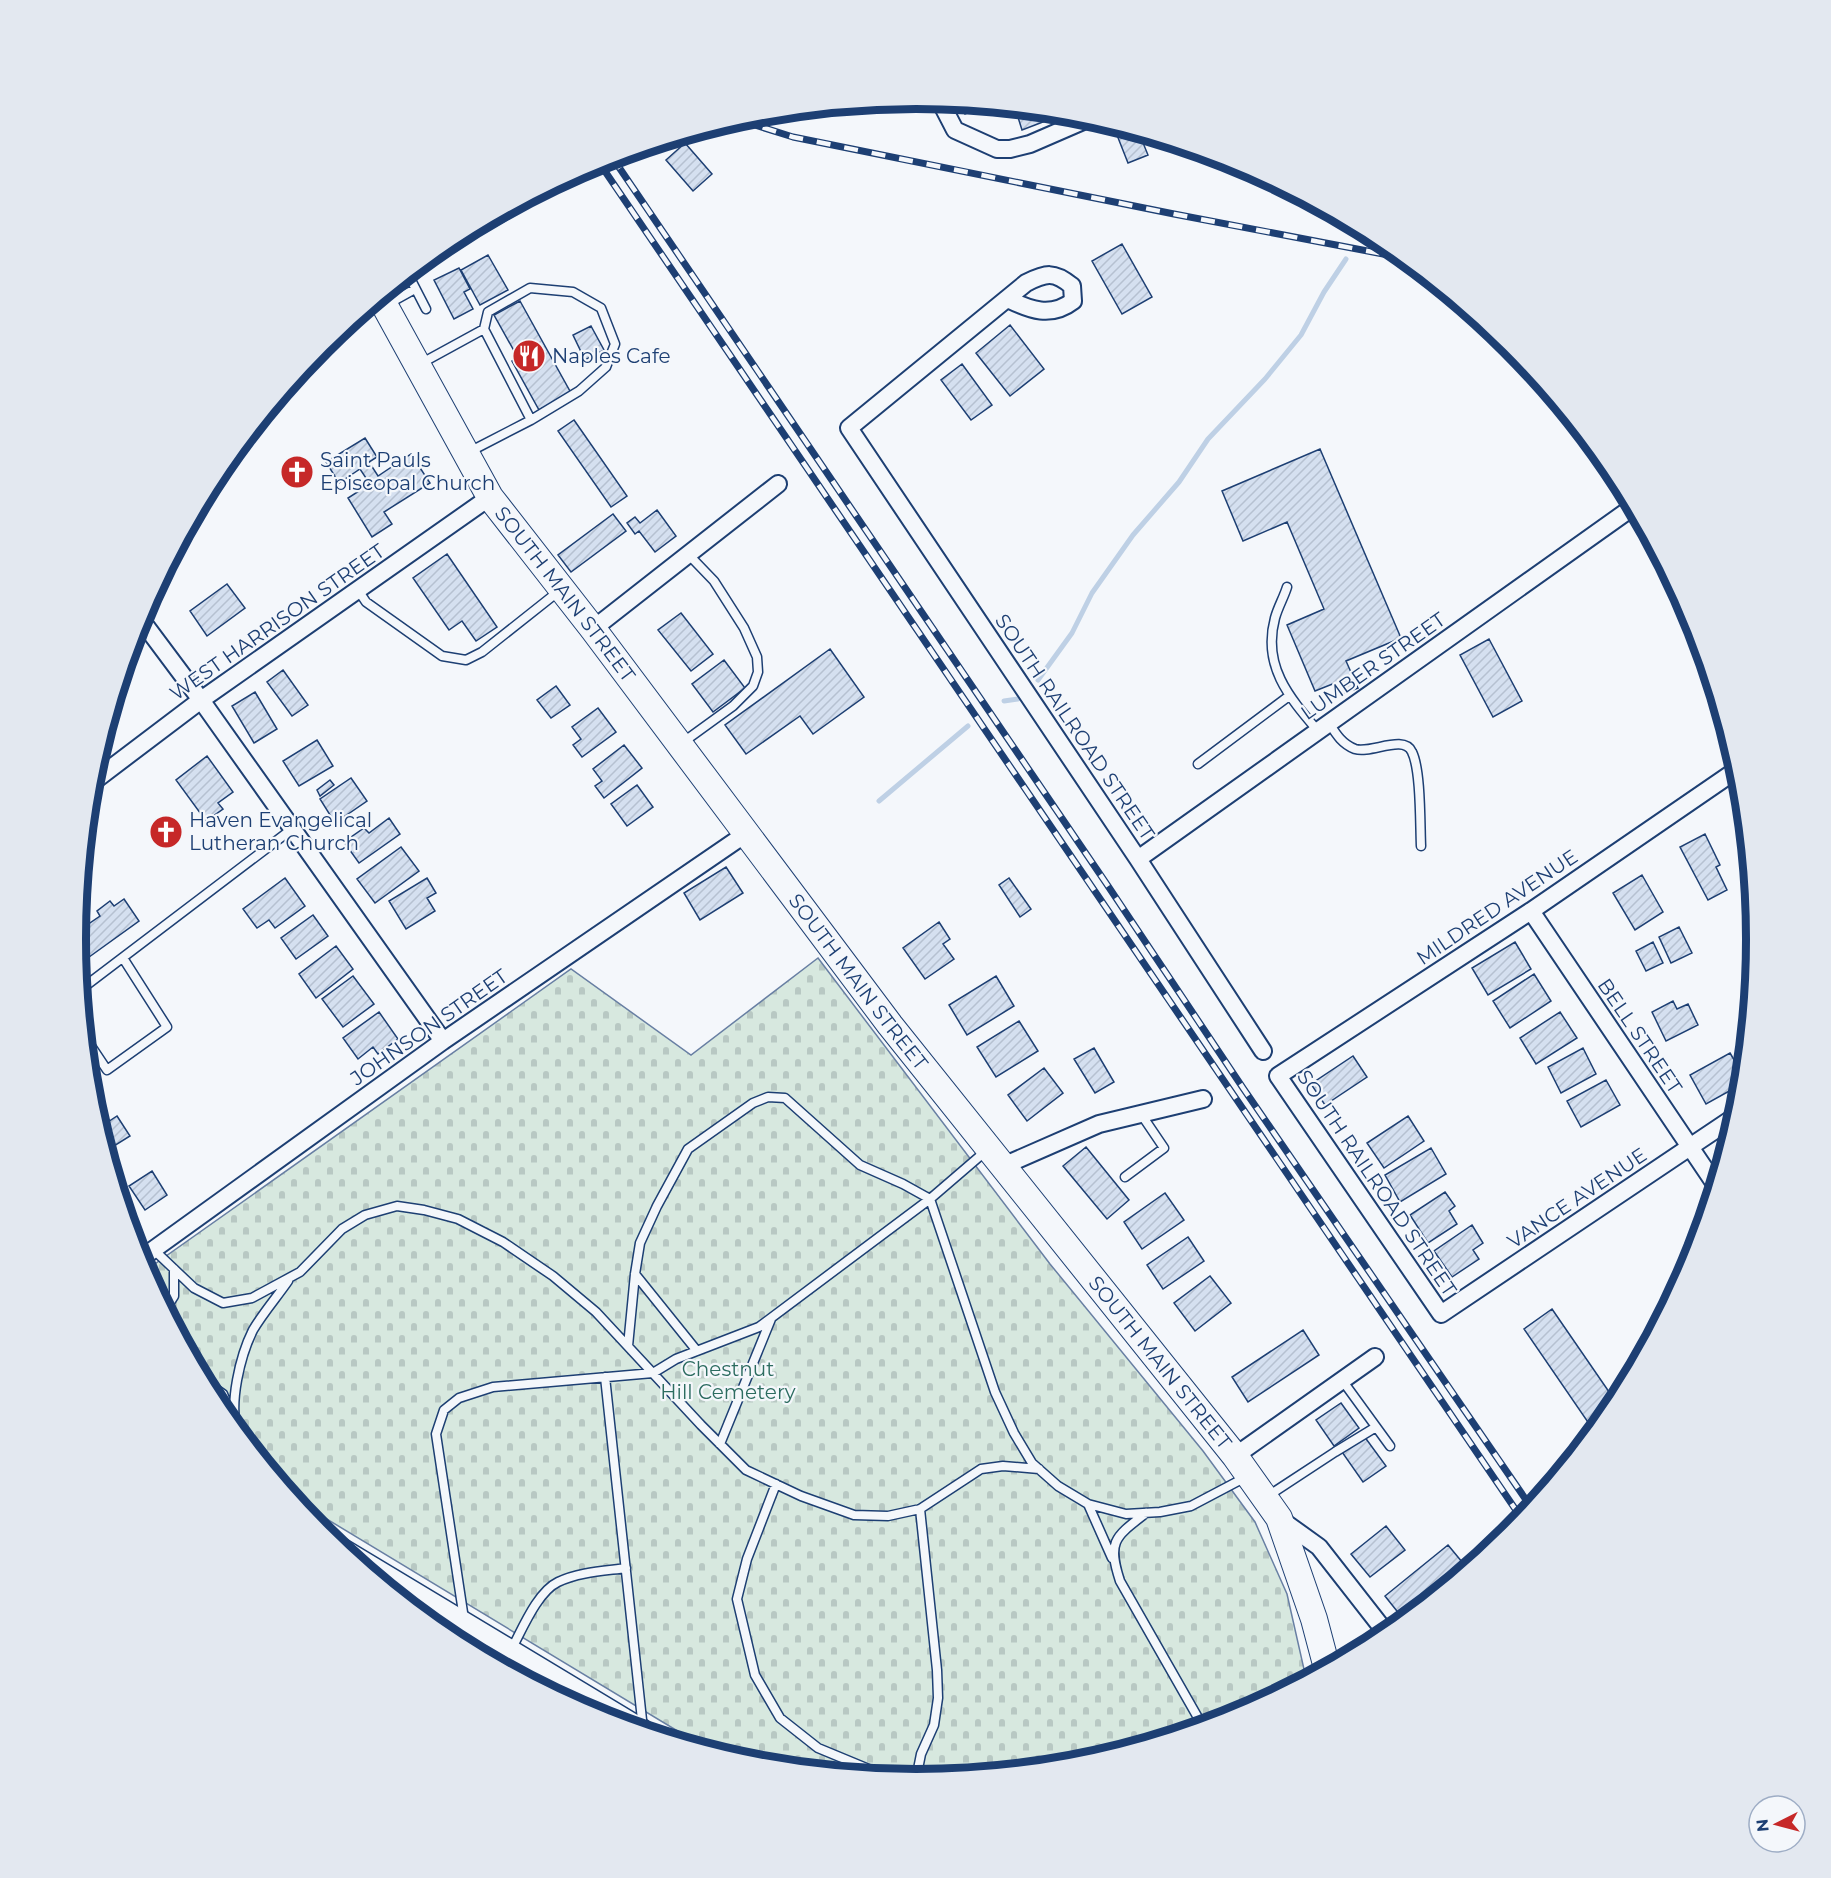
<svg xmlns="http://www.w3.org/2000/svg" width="1831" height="1878" viewBox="0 0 1831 1878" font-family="Montserrat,sans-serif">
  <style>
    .cemetery { fill: url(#cemetery-stones); stroke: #687fa3; stroke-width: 1.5 }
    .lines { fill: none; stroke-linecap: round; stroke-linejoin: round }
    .stream { stroke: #bed0e5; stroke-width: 5 }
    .building { fill: url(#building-hatch); stroke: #1d3f73; stroke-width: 1.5 }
    .service-casing { stroke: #1d3f73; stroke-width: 11 }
    .minor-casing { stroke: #1d3f73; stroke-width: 20 }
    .tertiary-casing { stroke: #1d3f73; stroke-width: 24 }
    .primary-casing { stroke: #1d3f73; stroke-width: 28 }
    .service { stroke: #f4f7fb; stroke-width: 8 }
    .minor { stroke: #f4f7fb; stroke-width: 16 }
    .tertiary { stroke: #f4f7fb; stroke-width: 21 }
    .primary { stroke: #f4f7fb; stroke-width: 26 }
    .rail-casing { stroke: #1d3f73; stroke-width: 7 }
    .rail { stroke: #f4f7fb; stroke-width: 4.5; stroke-dasharray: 14; stroke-linecap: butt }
    .labels { text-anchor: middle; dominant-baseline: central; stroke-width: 4.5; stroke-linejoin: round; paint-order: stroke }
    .poi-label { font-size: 20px; fill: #1d3f73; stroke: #f4f7fb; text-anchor: start }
    .street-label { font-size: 20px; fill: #1d3f73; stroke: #f4f7fb }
    .park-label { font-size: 20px; fill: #2c6c60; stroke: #f4f7fb }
    .rim { fill: none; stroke: #1d3f73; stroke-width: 8 }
  </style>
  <defs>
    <pattern id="cemetery-stones" width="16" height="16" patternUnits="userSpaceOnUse" patternTransform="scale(1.5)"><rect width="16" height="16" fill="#d7e8df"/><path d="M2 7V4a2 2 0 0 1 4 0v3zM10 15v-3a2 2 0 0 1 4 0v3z" fill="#b8c8c3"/></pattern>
    <pattern id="building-hatch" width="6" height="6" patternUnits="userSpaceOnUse" patternTransform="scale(1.5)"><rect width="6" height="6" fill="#d5e0f0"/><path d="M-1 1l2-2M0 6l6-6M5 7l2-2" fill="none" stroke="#b6c1d1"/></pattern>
  </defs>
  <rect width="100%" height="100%" fill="#f4f7fb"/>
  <path class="cemetery" d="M818 958 1050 1264 1203 1451 1255 1522 1287 1594 1306 1678 1237 1716 1079 1763 915 1779 751 1763 709 1750 292 1498 216 1406 145 1271 571 969 691 1055Z"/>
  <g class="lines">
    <path class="stream" d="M1356 237 1360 228
      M1038 680 1072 633 1092 593 1133 535 1179 482 1208 439 1265 379 1301 335 1324 292 1346 259
      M1004 701 1018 699
      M879 801 968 726"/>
  </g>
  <path class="building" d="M961 103 986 105 965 114Z
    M1020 109 1045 111 1048 120 1022 130 1017 114 1022 113Z
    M1113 125 1139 133 1148 155 1128 163Z
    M685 143 712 174 693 191 666 160Z
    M1122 244 1152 297 1122 314 1092 261Z
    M488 255 508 290 480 305 461 270Z
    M459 268 470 289 464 292 473 309 454 319 434 280Z
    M520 301 571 393 539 410 512 361 518 358 494 315Z
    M1010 325 1044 369 1010 396 976 353Z
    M591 326 604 350 585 360 573 335Z
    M324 343 326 346 312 355 321 344Z
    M962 364 992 405 971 420 941 380Z
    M574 420 627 496 611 507 558 431Z
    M365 438 377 457 369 462 378 476 411 454 430 483 384 512 392 524 372 537 348 498 370 484 360 469 339 483 326 462Z
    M1320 449 1401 638 1346 661 1358 688 1340 695 1335 683 1315 691 1287 625 1324 609 1287 522 1243 541 1222 491Z
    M657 510 676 536 655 552 639 531 635 534 627 523 635 517 640 523Z
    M613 514 626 531 571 572 558 555Z
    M447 554 497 627 476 641 462 621 449 630 413 578Z
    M227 584 245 608 207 636 190 611Z
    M681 613 713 654 691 671 658 630Z
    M1489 639 1522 701 1493 717 1460 655Z
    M830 649 864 697 813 734 800 716 746 754 725 725Z
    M724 660 745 688 713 712 692 684Z
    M283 670 308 705 292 716 267 682Z
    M556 686 570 705 551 718 537 700Z
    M255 692 277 729 254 743 232 706Z
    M598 708 616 732 582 757 573 745 581 739 572 727Z
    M317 740 333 766 299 786 283 761Z
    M624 745 642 768 604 798 595 786 602 781 593 769Z
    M207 756 233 792 218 803 223 809 206 821 176 780Z
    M351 778 367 801 335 823 320 799Z
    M330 780 334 785 320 796 317 790Z
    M637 785 653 807 627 826 611 804Z
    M389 818 400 834 359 863 344 842 364 828 369 833Z
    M1705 834 1720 865 1716 867 1727 890 1708 900 1680 847Z
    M401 847 419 871 375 903 357 879Z
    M726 867 743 893 700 920 684 893Z
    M1642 875 1663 912 1635 930 1613 893Z
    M285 878 305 906 275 928 269 920 257 928 243 909Z
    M427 878 436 893 427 898 435 911 406 929 389 901Z
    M1009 878 1031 909 1020 917 999 885Z
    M124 899 139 921 78 965 75 939 77 923 81 929 100 916 97 911 110 901 114 906Z
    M313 915 328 936 296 959 281 938Z
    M939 922 950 939 943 944 954 959 925 979 903 948Z
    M1679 927 1692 953 1671 963 1659 937Z
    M1515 942 1531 969 1488 995 1472 968Z
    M1653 942 1663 963 1646 971 1636 951Z
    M336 946 353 969 316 998 299 974Z
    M1534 974 1551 1001 1510 1028 1493 1001Z
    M353 976 374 1004 343 1027 322 999Z
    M996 976 1014 1006 967 1035 949 1005Z
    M1673 1001 1677 1009 1688 1004 1698 1025 1666 1041 1652 1012Z
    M379 1012 398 1039 378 1054 373 1047 358 1059 343 1038Z
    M1560 1012 1577 1038 1536 1064 1520 1038Z
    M1019 1021 1038 1051 996 1077 977 1047Z
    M1094 1048 1114 1082 1095 1093 1074 1059Z
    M1583 1048 1596 1074 1561 1093 1548 1067Z
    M1730 1053 1743 1075 1742 1084 1706 1104 1690 1075Z
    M1353 1056 1367 1077 1325 1105 1311 1084Z
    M1044 1068 1063 1093 1027 1121 1008 1095Z
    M1606 1080 1620 1105 1581 1127 1567 1101Z
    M117 1116 130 1136 114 1146 102 1126Z
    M1408 1116 1424 1141 1384 1168 1367 1143Z
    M1086 1147 1129 1200 1107 1219 1063 1166Z
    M1431 1148 1446 1174 1400 1202 1385 1175Z
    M152 1171 167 1195 145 1210 129 1186Z
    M1445 1192 1455 1206 1449 1211 1457 1224 1428 1243 1410 1215Z
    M1165 1193 1184 1220 1142 1249 1124 1222Z
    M1472 1225 1483 1243 1473 1250 1479 1259 1452 1277 1434 1251Z
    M1188 1237 1204 1261 1163 1289 1147 1265Z
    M1210 1276 1231 1303 1195 1331 1174 1303Z
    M1552 1309 1616 1402 1594 1431 1524 1329Z
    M1303 1330 1319 1355 1248 1402 1232 1377Z
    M1341 1403 1359 1428 1334 1446 1316 1420Z
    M1364 1436 1386 1466 1363 1482 1342 1452Z
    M1386 1526 1405 1550 1370 1577 1351 1554Z
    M1448 1545 1467 1568 1404 1620 1385 1596Z"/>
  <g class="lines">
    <defs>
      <path id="service" d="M427 258 508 214 509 208
        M408 274 426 309
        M388 304 415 289
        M484 329 488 312 530 288 573 292 601 308 615 344 606 367 579 391 531 420
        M420 364 484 329 531 420 469 452
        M1287 587C1284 597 1278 607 1275 618 1262 666 1289 697 1318 731
        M358 590 366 602 442 656 466 660 482 652 559 591
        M1329 723C1336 734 1342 744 1355 749 1371 754 1404 734 1412 752 1421 770 1420 824 1421 846
        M682 743 733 706 753 686 758 672 757 657 744 628 714 581 688 554
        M1198 764 1289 696
        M80 990 292 829
        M85 1037 107 1070 167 1027 123 958
        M1125 1177 1164 1148 1141 1114
        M154 1250 194 1288 223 1303 252 1298 300 1272 342 1229 365 1215 397 1206 424 1210 458 1219 503 1242 553 1276 596 1312 701 1425 746 1470 801 1496 854 1515 888 1516 920 1509 981 1469 1003 1466 1039 1469
        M635 1274 697 1351
        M165 1310 174 1296V1269
        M628 1346 635 1274 640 1243 657 1206 688 1149 753 1103 768 1097 785 1098 860 1165 903 1184 930 1199 995 1392 1014 1433 1032 1463 1058 1486 1088 1504 1126 1514 1160 1512 1191 1506 1246 1477
        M605 1377 643 1729
        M203 1380 223 1394 233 1420
        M1342 1380 1390 1446
        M237 1430C229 1403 240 1356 253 1330 263 1313 277 1297 288 1281
        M720 1444 771 1319
        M776 1484 747 1559 737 1599 755 1675 780 1718 818 1748 888 1777
        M1268 1496 1335 1452 1376 1427
        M1088 1504 1112 1558
        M1146 1513C1115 1537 1107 1541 1120 1581L1197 1716 1199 1727
        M464 1619 436 1434 444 1410 459 1398 493 1387 653 1373 676 1359 759 1327 930 1199 987 1150
        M511 1650C522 1630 537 1592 558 1582 579 1572 604 1571 626 1568
        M916 1779 921 1754 934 1725 938 1698 937 1670 920 1509"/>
      <path id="minor" d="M940 101 955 130 997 149H1010L1030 144 1090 118
        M1008 299C1030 310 1051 318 1073 301L1072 286C1054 271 1046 273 1026 283L849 428 1138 859 1263 1051
        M139 617 201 700 443 1041
        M593 629 778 484
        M90 784 201 700 490 497
        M1138 859 1633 507
        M1531 911 1715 1184
        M1736 1116 1441 1314 1278 1076 1531 911 1738 769
        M1003 1166 1099 1124 1203 1099
        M139 1260 443 1041 747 833
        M1235 1456 1375 1357
        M1280 1519 1319 1547 1387 1634
        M503 1667 511 1651"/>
      <path id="tertiary" d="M338 1547 642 1730"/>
      <g id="primary">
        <path id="s1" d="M380 297 490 497 593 629 890 1025 1235 1456 1279 1518 1314 1619 1327 1668"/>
      </g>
    </defs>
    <use href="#service" class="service-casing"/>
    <use href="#minor" class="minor-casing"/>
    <use href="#tertiary" class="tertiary-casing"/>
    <use href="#primary" class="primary-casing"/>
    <use href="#service" class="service"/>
    <use href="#minor" class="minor"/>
    <use href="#tertiary" class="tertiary"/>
    <use href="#primary" class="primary"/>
    <defs>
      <path id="rail" d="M736 119 793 137 1174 214 1404 258
        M612 157 1106 883 1243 1088 1531 1507
        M598 161 1522 1519"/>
    </defs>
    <use href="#rail" class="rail-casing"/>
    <use href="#rail" class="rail"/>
  </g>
  <defs>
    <symbol id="restaurant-disc" viewBox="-11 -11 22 22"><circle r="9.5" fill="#c62828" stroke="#f4f7fb"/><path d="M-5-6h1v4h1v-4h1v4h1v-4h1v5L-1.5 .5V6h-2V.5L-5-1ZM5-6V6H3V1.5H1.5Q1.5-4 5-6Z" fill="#fff"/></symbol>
    <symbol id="church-disc" viewBox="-11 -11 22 22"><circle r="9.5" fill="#c62828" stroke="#f4f7fb"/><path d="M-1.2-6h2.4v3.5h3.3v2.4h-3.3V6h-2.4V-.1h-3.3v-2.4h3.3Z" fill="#fff"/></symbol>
  </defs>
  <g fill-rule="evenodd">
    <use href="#restaurant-disc" x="510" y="337" width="38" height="38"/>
    <use href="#church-disc" x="278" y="453" width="38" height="38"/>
    <use href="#church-disc" x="147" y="813" width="38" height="38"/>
  </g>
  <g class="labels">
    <g class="poi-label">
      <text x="552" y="356">Naples Cafe</text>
      <text x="320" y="460">Saint Pauls<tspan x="320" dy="23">Episcopal Church</tspan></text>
      <text x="189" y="820">Haven Evangelical<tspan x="189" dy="23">Lutheran Church</tspan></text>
    </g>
    <g class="street-label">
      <text stroke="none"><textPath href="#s1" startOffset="351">SOUTH MAIN STREET</textPath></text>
      <text transform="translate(277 622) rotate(-35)">WEST HARRISON STREET</text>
      <text transform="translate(1373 666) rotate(-35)">LUMBER STREET</text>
      <text transform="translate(1075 727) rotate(56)">SOUTH RAILROAD STREET</text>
      <text transform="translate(1497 907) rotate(-34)">MILDRED AVENUE</text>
      <text stroke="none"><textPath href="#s1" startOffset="837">SOUTH MAIN STREET</textPath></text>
      <text transform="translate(429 1027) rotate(-35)">JOHNSON STREET</text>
      <text transform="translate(1640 1036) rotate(56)">BELL STREET</text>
      <text transform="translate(1377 1183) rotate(56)">SOUTH RAILROAD STREET</text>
      <text transform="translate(1577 1198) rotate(-34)">VANCE AVENUE</text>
      <text stroke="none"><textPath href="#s1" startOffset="1323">SOUTH MAIN STREET</textPath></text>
    </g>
    <g class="park-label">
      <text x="728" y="1369">Chestnut<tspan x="728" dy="23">Hill Cemetery</tspan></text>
    </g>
  </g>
  <path d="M0 0H1831V1878H0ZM86 939a830 830 0 1 1 1660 0a830 830 0 1 1-1660 0Z" fill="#e3e8f0" fill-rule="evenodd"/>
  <path class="rim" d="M86 939a830 830 0 1 1 1660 0a830 830 0 1 1-1660 0Z"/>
  <g transform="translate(1777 1824) rotate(264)"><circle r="28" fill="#f4f7fb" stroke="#9eadc5" stroke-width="1.5"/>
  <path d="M0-4.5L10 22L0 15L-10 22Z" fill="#c62828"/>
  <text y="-9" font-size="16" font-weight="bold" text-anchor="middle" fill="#1d3f73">N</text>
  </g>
</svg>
